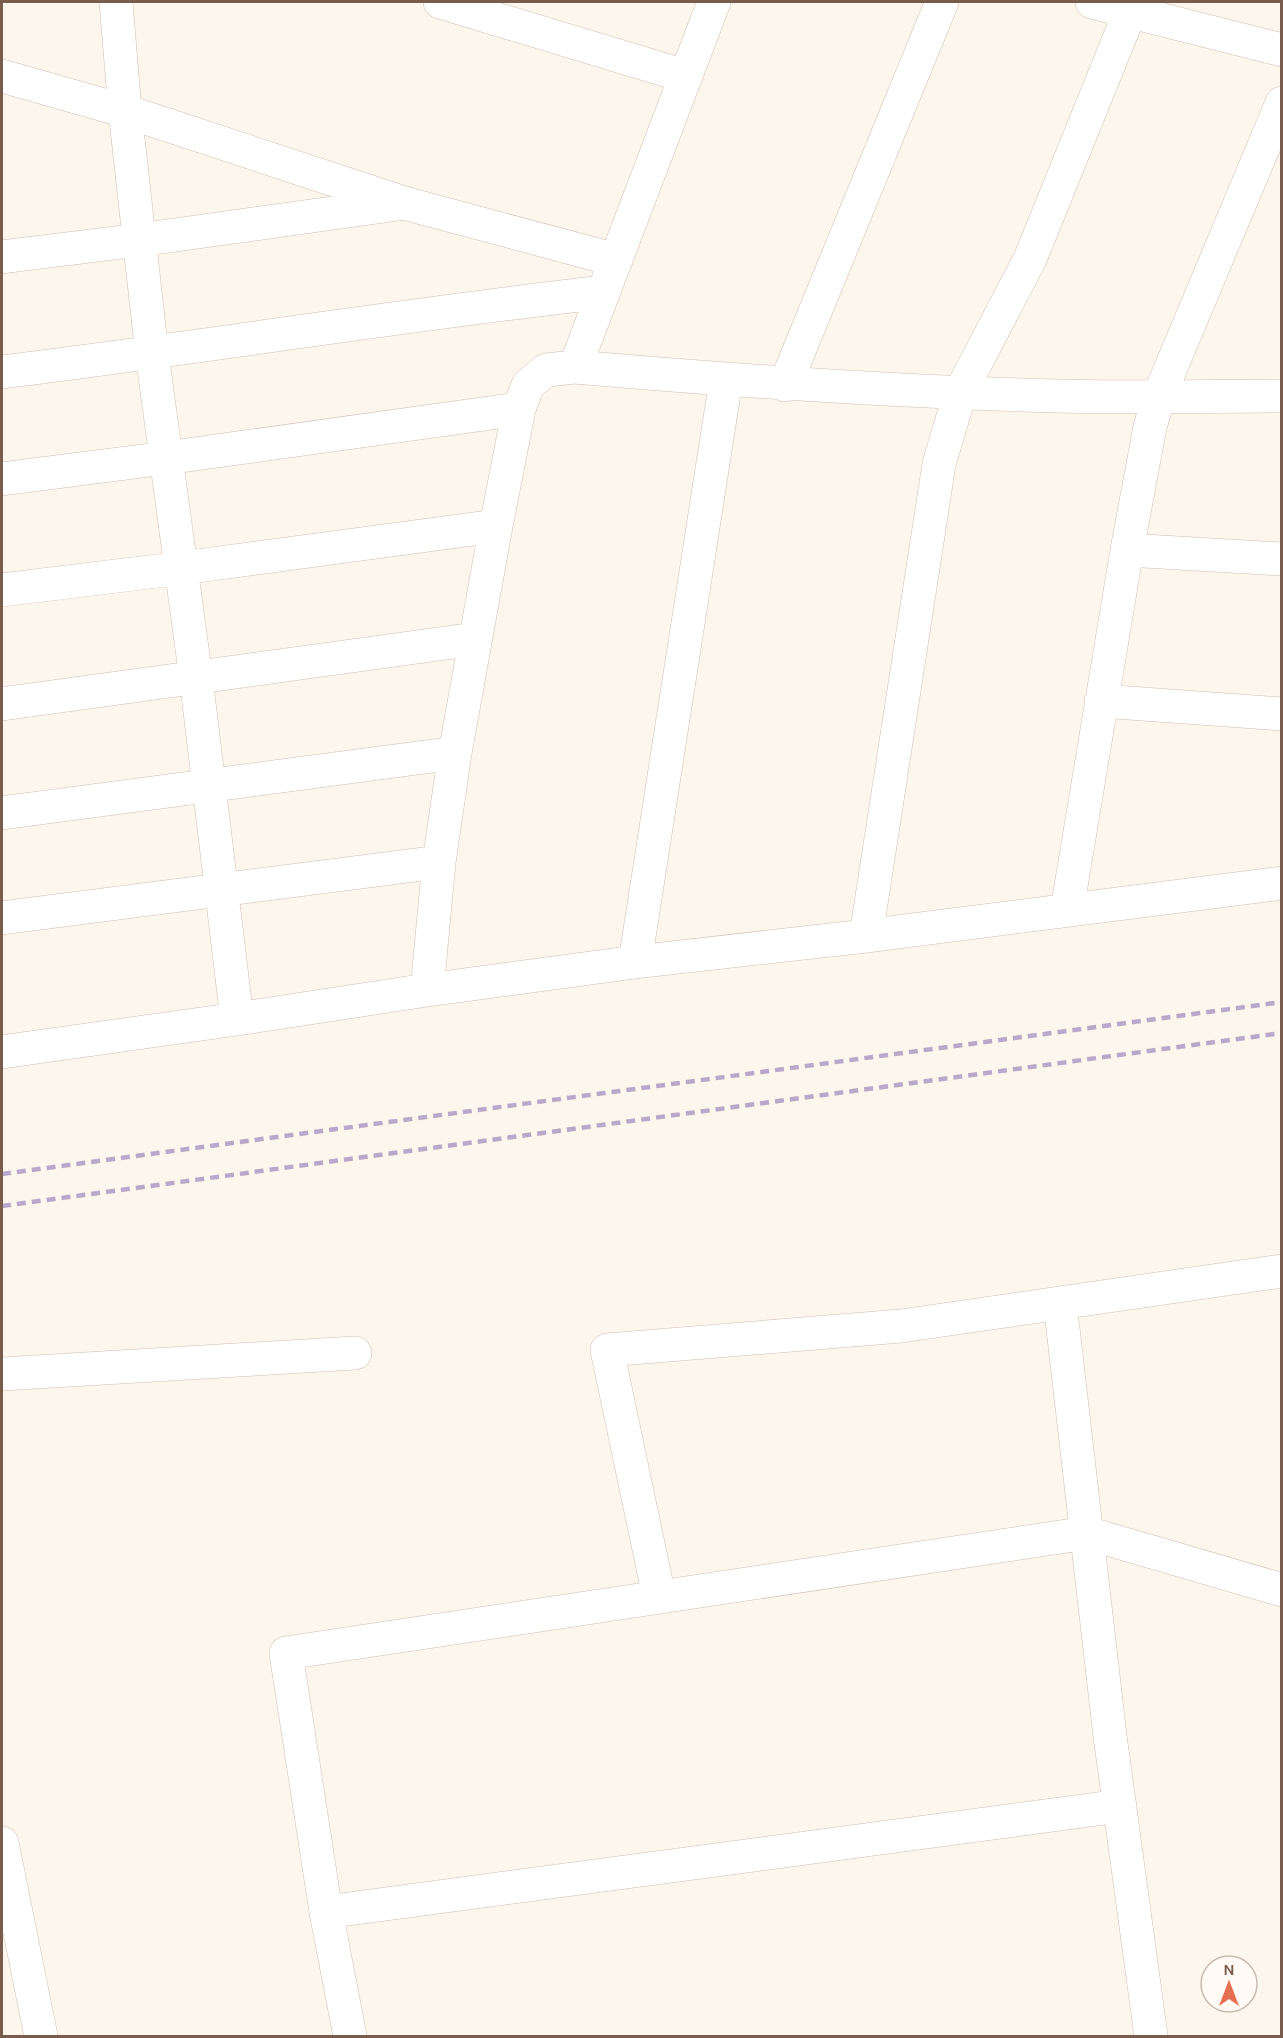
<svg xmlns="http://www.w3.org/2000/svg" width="1283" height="2038" viewBox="0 0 1283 2038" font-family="Karla,sans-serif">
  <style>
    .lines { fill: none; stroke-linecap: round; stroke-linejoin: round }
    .street-casing { stroke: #d1beb0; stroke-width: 34 }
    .street { stroke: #fff; stroke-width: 33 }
    .rail { stroke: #b9a8c9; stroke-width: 4.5; stroke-dasharray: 9 6; stroke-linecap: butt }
  </style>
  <rect width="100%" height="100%" fill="#fdf6ec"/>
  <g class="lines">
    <defs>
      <path id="street" d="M116 2 125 111 152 354 196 678 237 1019
        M440 2 685 76
        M1092 2 1282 50
        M2 76 125 111 404 203 616 260
        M2 257 139 240 398 204
        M575 367 714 2
        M2 372C203 347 403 315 604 292
        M785 385 942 2
        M2 479 166 458 519 409
        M1127 550 1282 559
        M2 590 182 568 496 526
        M1101 701 1282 714
        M2 704 475 639
        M2 813 455 753
        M1067 910 1127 550 1150 427 1159 396 1282 103
        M2 918 439 862
        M866 936 939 464 960 393 1030 259 1134 2
        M635 962 726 380
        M427 990 439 862 455 753 496 526 519 409 528 385 546 370 575 367C737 381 898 392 1059 396 1133 398 1208 396 1282 396
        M2 1052 237 1019 427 990 635 962 866 936 1282 883
        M1060 1303 1110 1736 1151 2036
        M2 1374 355 1353
        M659 1596 607 1350 901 1326 1282 1271
        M2 1843 41 2036
        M326 1912 1120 1806
        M350 2036 326 1912 286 1653 1087 1533 1282 1590"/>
    </defs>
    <use href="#street" class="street-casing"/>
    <use href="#street" class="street"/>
    <path class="rail" d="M2 1174 1282 1002
      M2 1206 1282 1033"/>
  </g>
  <rect width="1283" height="2038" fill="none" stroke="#7a5c4d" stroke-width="6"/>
  <g transform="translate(1229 1984)"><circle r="28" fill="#fffaf3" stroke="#cabbb1" stroke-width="1.5"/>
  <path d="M0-4.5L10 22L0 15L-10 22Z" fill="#e76f51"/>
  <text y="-9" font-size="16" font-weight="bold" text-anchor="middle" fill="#7a5c4d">N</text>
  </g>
</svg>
